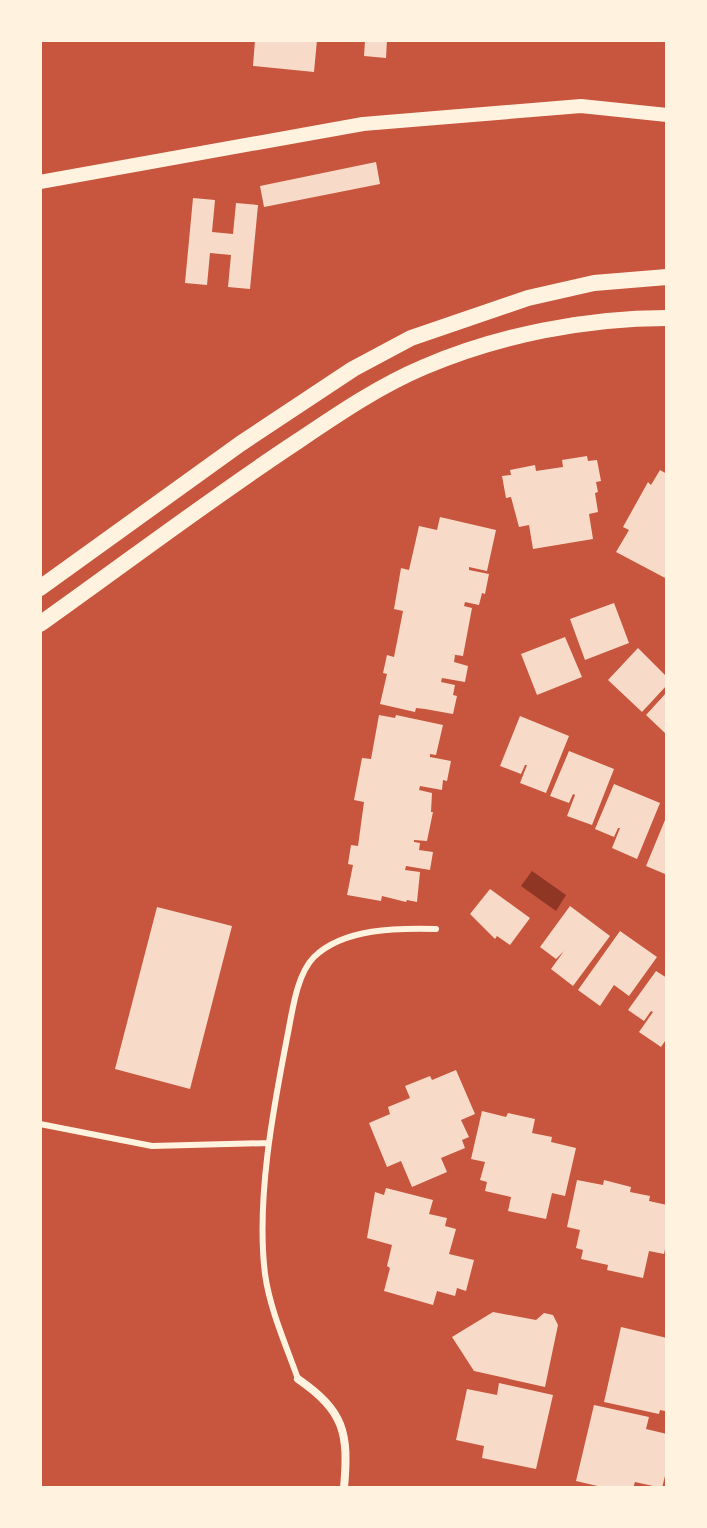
<svg xmlns="http://www.w3.org/2000/svg" width="707" height="1528" viewBox="0 0 707 1528" font-family="'Fira Sans',sans-serif">
  <style>
    .water { fill: #8f3625 }
    .building { fill: #f7dbc8 }
    .lines { fill: none; stroke-linecap: round; stroke-linejoin: round }
    .service { stroke: #fff3e0; stroke-width: 6 }
    .minor { stroke: #fff3e0; stroke-width: 8 }
    .tertiary { stroke: #fff3e0; stroke-width: 14 }
    .secondary { stroke: #fff3e0; stroke-width: 16 }
  </style>
  <rect width="100%" height="100%" fill="#c8553d"/>
  <path class="water" d="M532 871 566 895 556 911 521 886Z"/>
  <path class="building" d="M255 40H317L314 72 253 66Z
    M365 40H387L386 58 364 56Z
    M376 162 380 184 264 207 260 186Z
    M193 198 215 200 212 232 233 234 236 203 258 205 250 289 228 287 231 255 210 253 207 285 185 283Z
    M587 456 588 461 597 460 601 481 596 482 598 492 595 493 598 512 589 514 593 539 533 549 529 525 519 527 511 497 506 498 502 476 511 475 510 470 535 465 536 471 563 467 562 460Z
    M660 470 667 474V579L616 552 629 530 623 527 648 482 651 485Z
    M440 517 496 530 487 571 469 567V570L489 574 485 594 482 593 479 605 465 602 464 606 472 608 463 656 449 654 455 655 454 662 468 666 465 682 442 678 441 682 455 685 453 695 457 696 453 714 425 709 416 708 415 712 380 704 387 674 383 673 387 655 394 657 403 611 394 609 401 568 409 570 419 526 437 530Z
    M614 603 629 643 585 660 570 619Z
    M565 637 582 677 537 695 521 654Z
    M638 648 667 677V685L642 712 608 680Z
    M667 692V735L646 715Z
    M379 715 395 718 396 715 443 725 436 755 430 754V757L451 761 447 781 443 780 442 790 420 786 419 790 432 793 431 812H433L427 841 414 840V842L420 843 419 850 433 852 430 870 406 866 405 870 420 872 417 902 407 900 406 902 382 896 381 901 347 895 353 865 348 864 351 845 358 846 364 802 354 800 362 758 371 759Z
    M520 716 569 736 546 793 520 783 527 765H525L521 774 500 766Z
    M569 751 614 769 592 825 567 816 575 795 573 794 569 803 550 796Z
    M614 784 660 803 637 859 612 848 620 828H618L614 837 595 829Z
    M665 820 667 821V868L665 874 646 866Z
    M490 889 530 918 510 945 497 936 495 939 470 914Z
    M570 906 610 936 573 986 551 969 564 951 556 959 540 947Z
    M157 907 232 926 190 1089 115 1069Z
    M620 931 657 957 629 996 614 985 600 1006 578 990Z
    M656 971 667 978V1038L661 1047 639 1032 653 1012 651 1011 644 1021 628 1010Z
    M456 1070 475 1114 461 1120 469 1137 462 1140 465 1148 441 1158 447 1172 412 1187 401 1161 387 1167 369 1123 390 1114 388 1107 410 1098 405 1086 430 1076 432 1080Z
    M482 1111 506 1117 508 1113 535 1119 532 1133 552 1137 551 1142 576 1148 565 1196 552 1193 546 1219 508 1211 511 1197 485 1191 487 1182 480 1180 485 1162 471 1159Z
    M577 1180 603 1185 604 1180 631 1187 630 1192 650 1196 649 1201 667 1205V1239L664 1254 649 1251 643 1278 607 1270 608 1265 581 1259 583 1250 576 1248 580 1230 567 1227Z
    M386 1188 433 1200 429 1214 447 1218 445 1226 456 1229 449 1254 474 1260 466 1291 457 1288 455 1296 437 1291 433 1305 384 1291 390 1268 387 1266 392 1245 367 1238 375 1192 384 1195Z
    M493 1312 536 1320 544 1313 553 1315 558 1325 545 1387 474 1371 452 1337Z
    M621 1327 667 1338V1404L665 1411 660 1410 659 1414 604 1402Z
    M499 1383 553 1395 536 1469 482 1458 484 1446 456 1440 467 1389 497 1395Z
    M594 1405 649 1417 646 1429 667 1434V1468L662 1488 635 1482 633 1488H606L576 1481Z"/>
  <g class="lines">
    <path class="service" d="M40 1124 152 1146 269 1143
      M298 1379C286 1345 270 1310 265 1274 256 1200 273 1110 287 1038 292 1014 296 975 314 957 344 928 397 928 436 929"/>
    <path class="minor" d="M298 1379C344 1411 349 1432 344 1488"/>
    <path class="tertiary" d="M40 182 363 124 581 106 667 115"/>
    <path class="secondary" d="M40 588 240 444 353 369 411 338 528 298 594 283 667 277
      M40 624C126 563 210 499 298 441 338 414 379 386 424 367 499 335 586 318 667 318"/>
  </g>
  <rect width="707" height="1528" fill="none" stroke="#fff3e0" stroke-width="84"/>
</svg>
